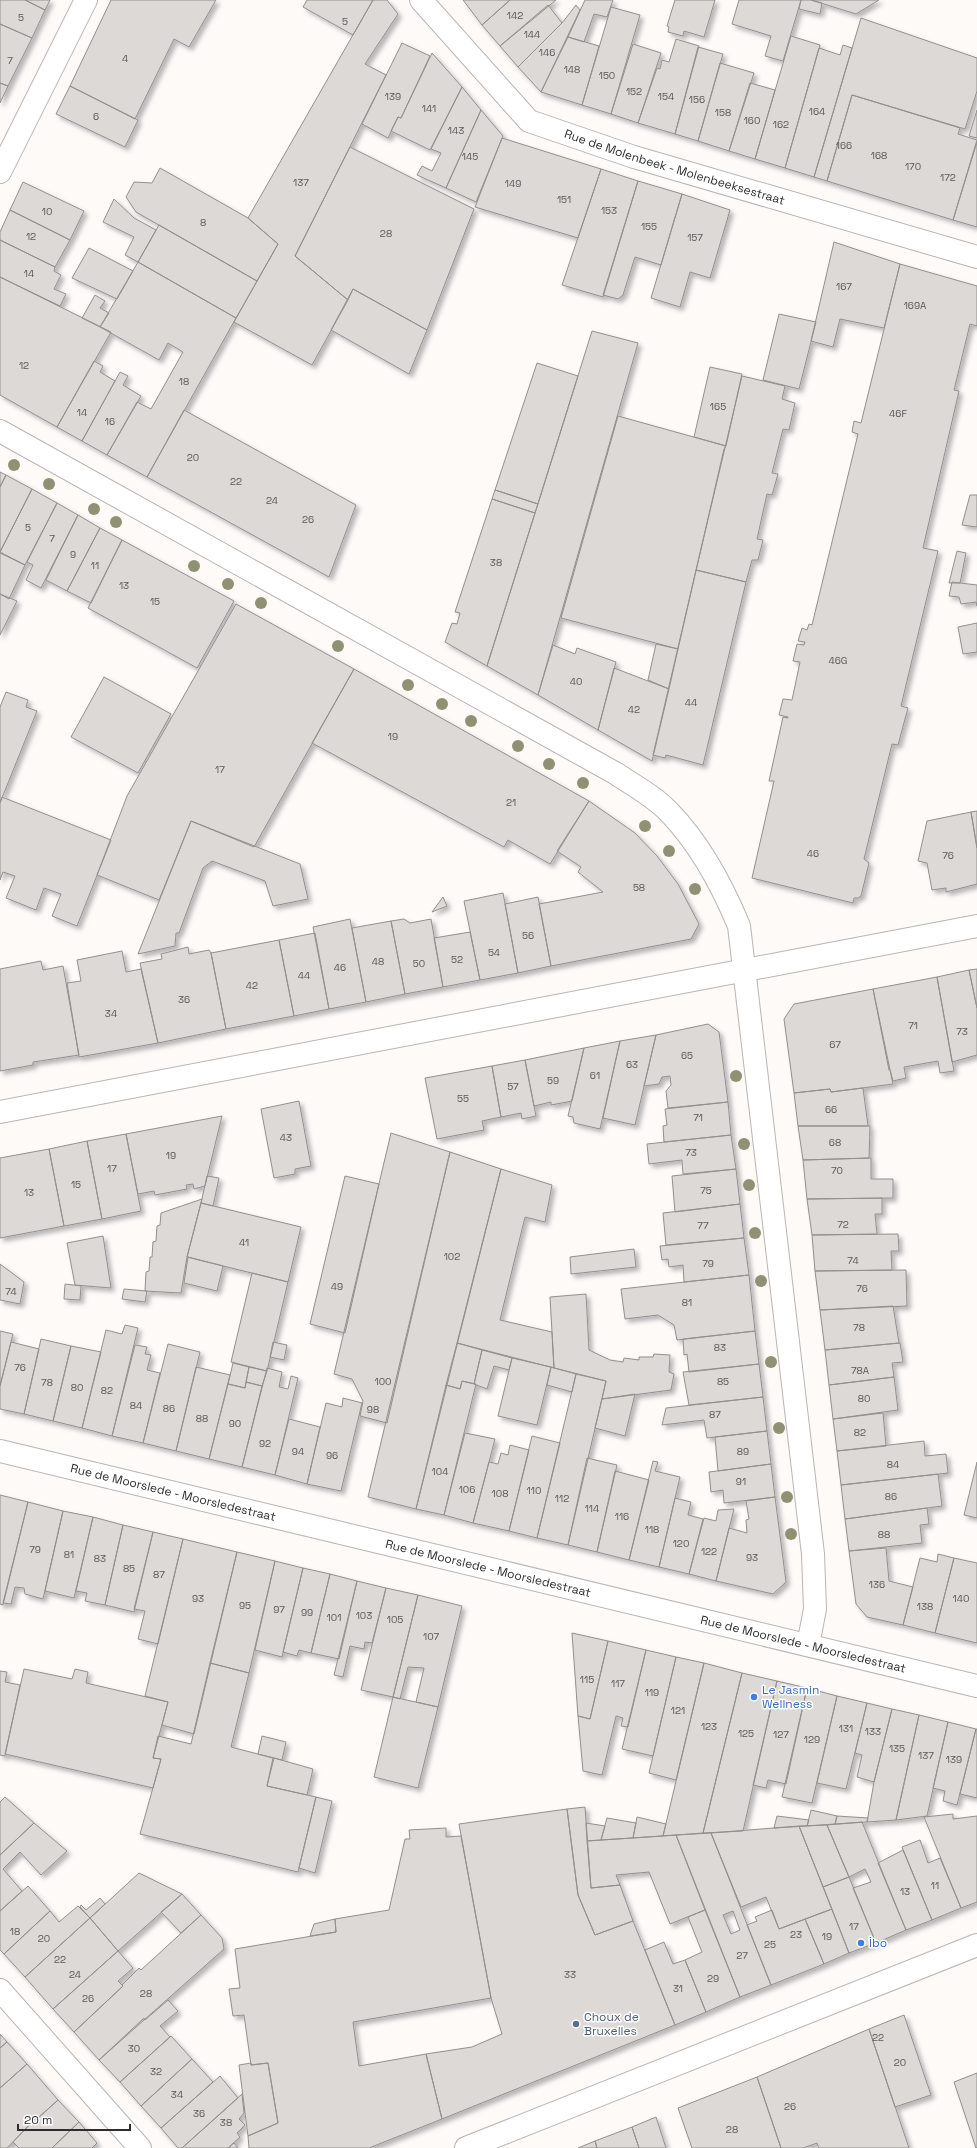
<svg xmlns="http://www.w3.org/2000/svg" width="977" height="2148" viewBox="0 0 977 2148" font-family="'Space Grotesk',sans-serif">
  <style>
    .building { fill: #dcd9d6; stroke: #928f8c; fill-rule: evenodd; filter: url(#shadow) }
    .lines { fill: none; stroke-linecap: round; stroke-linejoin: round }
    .street-casing { stroke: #b8b5b3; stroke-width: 24 }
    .street { stroke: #fff; stroke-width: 22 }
    .tree { fill: #8e9273 }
    .shop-dot { fill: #3f7fe0; stroke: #fff; stroke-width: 1.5 }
    .service-dot { fill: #5c6f8a; stroke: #fff; stroke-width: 1.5 }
    .labels { text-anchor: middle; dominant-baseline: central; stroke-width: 3; stroke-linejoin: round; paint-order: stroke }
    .number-label { font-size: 10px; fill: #5a5856 }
    .street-label { font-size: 12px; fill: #2e2d2c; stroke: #fff }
    .shop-label { font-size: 12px; fill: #366cbe; stroke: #fff; text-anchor: start }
    .service-label { font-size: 12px; fill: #4e5e75; stroke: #fff; text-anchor: start }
  </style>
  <defs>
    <filter id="shadow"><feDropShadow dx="3.5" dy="3.5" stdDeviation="2" flood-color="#0004"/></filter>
  </defs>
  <rect width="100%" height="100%" fill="#fdfaf8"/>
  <path class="building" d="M0 0H25L45 10 32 38 0 24Z
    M25 0H50L45 10Z
    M111 0H216L189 47 174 39 135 119 70 86Z
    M307 0H373L353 35 303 7Z
    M373 0H387L398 14 365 64 386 75 295 256 348 300 312 365 234 322 278 244 248 218Z
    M463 0H510L482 25Z
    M510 0H556L500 46 482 25Z
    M585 0H613L607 17 594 14 584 42 568 37Z
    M675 0H715L704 37 684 31 683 36 668 32 669 27 667 26Z
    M739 0H801L783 61 765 56 771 36 732 24Z
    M801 0H811L822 3 820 14 799 9Z
    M811 0H879L856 14Z
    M548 5 562 23 518 67 500 46Z
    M576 5 580 10 541 92 518 67 562 23Z
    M611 7 640 15 611 114 582 105Z
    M861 18 977 58V91L965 129 852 95 827 181 814 177Z
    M0 24 32 38 8 86 0 83Z
    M791 36 820 45 785 168 755 159Z
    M568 37 599 46 582 105 541 92Z
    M676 39 699 46 675 134 638 123 657 68 660 69 662 60 669 62Z
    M402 43 430 56 401 118 398 117 388 138 362 124Z
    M633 44 661 53 638 123 611 114Z
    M843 45 852 48 814 177 785 168 819 48 840 55Z
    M698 47 723 54 698 141 675 134Z
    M432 53 462 87 430 150 391 131 398 117 401 118Z
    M720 63 754 73 729 151 698 141Z
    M0 83 8 86 0 103Z
    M750 83 775 90 755 159 729 151Z
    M70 86 138 120 125 147 56 114Z
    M462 87 481 110 446 188 417 175 422 166 432 171 441 153 431 149Z
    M852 95 960 128 958 134 977 140 953 220 827 181Z
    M481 110 503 136 476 202 446 188Z
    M977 110V138L969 136Z
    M502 138 601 169 578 238 475 207Z
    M977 142V227L953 220Z
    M350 147 474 209 427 330 353 289 348 300 295 256Z
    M160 168 248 218 278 244 257 281 136 212 126 197 134 182 152 183Z
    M601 169 638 181 603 297 562 285Z
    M638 181 682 194 661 265 635 257 623 295 618 299 603 295Z
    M23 182 84 211 70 240 10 210Z
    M682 194 730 210 710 278 690 272 680 307 651 298Z
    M114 199 134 218 156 230 138 262 125 255 134 237 103 222Z
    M10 210 70 240 55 267 0 240V232Z
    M159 225 257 281 236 318 138 262Z
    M0 240 55 267 54 271 61 275 54 289 66 294 60 306 0 277Z
    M834 242 900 264 884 328 840 319 833 347 811 341Z
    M89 248 133 271 117 299 72 278Z
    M138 262 236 318 147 477 107 455 137 402 151 409 183 352 168 343 159 360 100 327Z
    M900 264 977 286V326L970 324 954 390 959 391 923 548 938 551 901 706 908 708 898 745 892 744 864 859 869 863 861 896 858 898H854L853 903 752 878 774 781H769L783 717 788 718V717L779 715 783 699 792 700 800 662 793 661 797 644 804 645 805 642 798 641 802 628 807 630 809 624 812 625 858 434 852 432 854 421 861 423Z
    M0 277 111 332 57 427 0 395Z
    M353 289 427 330 409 374 331 330Z
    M95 295 105 301 100 308 109 313 100 327 82 318Z
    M779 314 816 322 799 389 763 380Z
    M592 331 638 343 538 695 487 666Z
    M94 361 103 366 100 372 115 381 82 441 57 427Z
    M537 363 578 376 538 504 495 490Z
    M710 367 742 374 726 446 694 437Z
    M120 372 128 376 123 385 141 396 107 455 82 441Z
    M742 376 785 386 782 399 795 403 789 430 783 429 772 473 778 474 772 495 767 494 757 539 763 540 758 560H752L746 582 696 570Z
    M184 410 356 505 329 577 147 477Z
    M618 416 726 446 724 449 678 649 561 618Z
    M0 472 6 475 0 487Z
    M6 475 32 489 0 552V487Z
    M32 489 57 503 25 565 0 552Z
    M495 490 538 504 535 513 492 499Z
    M970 495H977V527L962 525Z
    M492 499 535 513 487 666 445 642 452 623 457 624 460 613 455 612Z
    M57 503 78 515 41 588 26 580 33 565 27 562Z
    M78 515 100 528 67 591 46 580Z
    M100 528 122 540 91 603 67 591Z
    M122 540 234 601 197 668 88 608Z
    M957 551 966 553 960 583H949Z
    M0 553 25 565 9 599 0 594Z
    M696 570 746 582 703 765 666 755 665 758 653 755Z
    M952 582 977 585V606L976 602 961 604 959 597 949 596Z
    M0 594 17 601 0 635Z
    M236 604 354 669 254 847 191 821 159 900 97 875 127 796Z
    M977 623V652L963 654 958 627Z
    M656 644 678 649 669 689 648 680Z
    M553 645 575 654 577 648 616 662 598 730 538 695Z
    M614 668 669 689 652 761 598 730Z
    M354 669 589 801 550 864 508 840 504 847 312 743Z
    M104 677 171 714 138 773 71 737Z
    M6 692 28 700 26 707 37 711 0 803V707Z
    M2 797 111 840 77 926 52 916 61 894 44 888 36 910 6 898 15 876 3 872 0 880V803Z
    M589 801 635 833 657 856 678 884 699 924 691 939 551 966 539 904 603 892 578 872 581 867 557 851Z
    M977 811V848L971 812Z
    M971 812 977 848V884L946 892V888L932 890 927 863 918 861 927 821Z
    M191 821 300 864 308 899 273 906 265 881 212 861 203 868 179 933H176L175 946 138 954Z
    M503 893 518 973 480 980 464 901Z
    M443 897 447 906 432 912Z
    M538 897 551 966 518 973 505 904Z
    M350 919 366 1002 329 1009 313 927Z
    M404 919 410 923 431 919 443 987 405 994 391 921Z
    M391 921 405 994 366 1002 352 928Z
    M470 932 480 980 443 987 434 938Z
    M315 933 329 1009 294 1016 279 940Z
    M279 940 294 1016 226 1029 211 953Z
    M188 947 189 954 209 950 211 953 226 1029 158 1043 140 963 162 959 161 954Z
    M122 951 126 972 141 969 158 1043 79 1057 67 983 81 981 77 960Z
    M41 961 43 970 63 966 79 1055 33 1062V1065L0 1071V969Z
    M977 969V1008L969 970Z
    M969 970 977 1008V1055L952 1062 937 977Z
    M937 977 954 1071 940 1073 938 1061 904 1067 906 1078 893 1081 890 1070H889L873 989Z
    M873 989 893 1084 831 1092 830 1089 794 1093 784 1019 794 1004Z
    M708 1024 719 1032 728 1102 668 1108 666 1091 671 1085 670 1076 662 1077 659 1084 644 1086 656 1035Z
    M656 1035 635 1125 603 1118 620 1041Z
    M620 1041 600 1129 574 1123 573 1117 568 1116 584 1048Z
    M584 1048 572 1101 551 1105V1102L534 1106 525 1060Z
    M525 1060 536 1116 522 1119 521 1113 501 1117 492 1066Z
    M492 1066 501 1117 482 1121 484 1130 437 1139 425 1078Z
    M863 1088 868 1126H798L794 1093 830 1089 831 1092Z
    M299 1101 311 1166 295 1169V1174L274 1178 261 1109Z
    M728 1102 731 1135 664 1142 663 1126 667 1125 665 1109Z
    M222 1116 205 1186 194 1189 193 1184 186 1185 187 1189 155 1195 154 1191 138 1194 126 1134Z
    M798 1126H870L869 1158 803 1160Z
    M391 1133 450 1152 387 1423 360 1416 363 1401 352 1379 334 1374Z
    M126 1134 141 1211 102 1219 87 1141Z
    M731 1135 736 1169 683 1174 682 1160 649 1164 647 1144Z
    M87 1141 102 1219 64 1226 49 1149Z
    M49 1149 64 1226 0 1238V1158Z
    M450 1152 501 1169 416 1509 368 1497Z
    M871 1158V1179H893V1198L807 1199 803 1160Z
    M501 1169 552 1185 545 1222 525 1217 500 1320 552 1332 554 1368 457 1343Z
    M736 1169 740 1204 675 1212 672 1176Z
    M207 1176 219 1178 213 1206 201 1203Z
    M345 1176 379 1184 345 1333 310 1324Z
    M882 1198V1214H875L877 1234 812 1235 807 1199Z
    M202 1199 187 1257 181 1293 145 1291 146 1272 149 1271 150 1257H152L153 1242 156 1241 157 1226 160 1225 161 1213Z
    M201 1203 301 1227 288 1282 187 1257Z
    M740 1204 744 1238 666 1245 663 1213Z
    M898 1234 899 1251H891L892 1270 815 1271 812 1235Z
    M103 1236 111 1288 75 1285 67 1243Z
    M744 1238 749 1275 684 1282 683 1265 669 1267 668 1259 662 1260 660 1246Z
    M634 1249 636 1267 571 1274 570 1257Z
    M188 1257 223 1266 217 1291 184 1283Z
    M0 1264 24 1282 20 1304 0 1300Z
    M906 1270 907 1306 820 1310 815 1271Z
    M252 1273 288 1282 267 1371 231 1362Z
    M749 1275 755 1331 677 1340 674 1325 658 1315 625 1319 621 1289Z
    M65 1284 81 1286 80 1300 64 1299Z
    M124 1289 147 1291 145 1302 122 1299Z
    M586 1294 589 1350 610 1360 623 1362 624 1358 639 1360V1357H653L654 1354 670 1355 669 1372 674 1374 671 1390 602 1399 606 1381 554 1368 550 1297Z
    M893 1306 899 1343 825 1350 820 1310Z
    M125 1325 138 1328 112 1436 82 1428 106 1330 122 1334Z
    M0 1331 13 1334 0 1386Z
    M755 1331 759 1364 689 1372 687 1354 684 1355 683 1339Z
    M41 1339 71 1346 53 1421 24 1414Z
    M11 1342 39 1349 24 1414 0 1409V1386Z
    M273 1342 287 1345 284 1360 270 1357Z
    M457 1343 482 1350 474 1384 462 1381 460 1389 446 1385Z
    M900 1343 903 1362 892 1363 894 1377 829 1385 825 1350Z
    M168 1344 200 1352 176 1451 143 1443Z
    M135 1345 147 1347 145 1354 151 1355 147 1370 160 1373 143 1443 112 1436Z
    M71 1346 101 1352 82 1428 53 1421Z
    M482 1350 512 1358 509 1370 494 1366 487 1389 474 1384Z
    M512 1358 551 1367 537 1425 498 1416Z
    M233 1363 249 1367 245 1388 228 1384Z
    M759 1364 763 1397 689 1405 683 1372Z
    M196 1367 230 1375 209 1459 176 1451Z
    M249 1367 267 1371 262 1386 246 1382Z
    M551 1367 576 1374 572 1392 547 1385Z
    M267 1368 282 1372 279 1387 288 1389 291 1376 298 1378 275 1475 242 1467Z
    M576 1374 606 1381 568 1545 537 1538Z
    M894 1377 898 1410 833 1419 829 1385Z
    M462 1381 476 1384 444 1515 416 1509 446 1385 460 1389Z
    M246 1382 262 1386 242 1467 209 1459 228 1384 245 1388Z
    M635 1394 625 1436 595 1428 602 1399Z
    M763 1397 767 1431 707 1438 704 1420 662 1425 666 1408Z
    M343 1398 362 1403 341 1491 307 1484 326 1403 342 1407Z
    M883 1413 886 1446 837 1451 833 1419Z
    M289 1419 320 1427 307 1484 275 1475Z
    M767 1431 771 1464 718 1471 715 1437Z
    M465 1433 495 1439 473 1523 444 1515Z
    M532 1436 560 1443 537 1538 509 1531Z
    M924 1441 925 1456 946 1454 948 1473 841 1485 837 1451Z
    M510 1445 529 1450 509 1531 473 1523 489 1462 498 1464 501 1453 508 1455Z
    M587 1458 617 1465 597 1552 568 1545Z
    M653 1461 658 1462 655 1471 680 1477 659 1567 629 1560Z
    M977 1462V1518L964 1515Z
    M771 1464 775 1497 724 1503 723 1490 711 1492 709 1472Z
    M615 1471 649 1480 629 1560 597 1552Z
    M938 1474 942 1506 845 1519 841 1485Z
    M0 1495 28 1502 3 1605 0 1604Z
    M775 1497 786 1582 773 1594 716 1581 729 1528 747 1533 746 1520 749 1519 746 1501Z
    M675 1498 691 1502 688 1515 703 1519 689 1574 659 1567Z
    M28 1502 63 1511 43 1599 25 1594 24 1588 15 1587 11 1604 3 1603Z
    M927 1508 929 1524 920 1525 922 1543 849 1551 845 1519Z
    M734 1509 716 1581 689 1574 704 1518 716 1521 718 1510Z
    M63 1511 93 1517 74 1598 45 1591Z
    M93 1517 123 1525 105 1605 85 1601 87 1593 76 1591Z
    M123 1525 153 1532 134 1612 105 1605Z
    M153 1532 183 1539 158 1644 138 1639 145 1611 134 1609Z
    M183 1539 237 1552 194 1734 162 1725 168 1702 145 1696Z
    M886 1548 889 1581 913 1587 903 1625 867 1617 856 1604 849 1551Z
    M237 1552 275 1561 249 1673 210 1663Z
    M938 1554 954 1558 935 1633 903 1625 920 1558 937 1562Z
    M954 1558 977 1563V1643L935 1633Z
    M275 1561 303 1568 282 1657 255 1650Z
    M303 1568 330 1574 311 1653 299 1650 297 1656 283 1652Z
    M330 1574 357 1581 339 1659 311 1653Z
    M357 1581 386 1588 372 1643 365 1642 364 1649 350 1646 343 1677 334 1675Z
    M386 1588 418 1595 393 1697 361 1690Z
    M418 1595 462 1606 438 1707 416 1702 424 1668 408 1667 400 1699 393 1697Z
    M572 1633 608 1641 590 1719 578 1716Z
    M608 1641 646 1650 628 1727 621 1726 623 1718 616 1716 602 1775 583 1771 578 1716 590 1719Z
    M646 1650 676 1657 653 1756 622 1749Z
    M676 1657 704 1663 676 1780 649 1773Z
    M210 1663 249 1673 231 1747 273 1758 267 1786 316 1797 298 1872 140 1834 161 1759 153 1758 158 1736 191 1744Z
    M704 1663 742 1673 703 1833 663 1836Z
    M24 1669 72 1679 75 1669 88 1672 86 1683 168 1702 153 1758 161 1759 153 1788 5 1754Z
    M0 1671 7 1672 5 1682 20 1685 5 1756 0 1755Z
    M742 1673 777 1681 743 1831 703 1833Z
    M777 1681 807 1688 786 1784 768 1780 766 1788 753 1785Z
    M807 1688 837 1696 812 1803 782 1797Z
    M837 1696 867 1703 846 1789 817 1783Z
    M393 1697 438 1707 418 1788 374 1777Z
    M867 1703 892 1709 874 1782 857 1777 862 1755 855 1753Z
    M892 1709 919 1715 896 1820 867 1822 874 1782Z
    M919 1715 948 1722 927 1816 896 1820Z
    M948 1722 976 1729 957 1805 943 1801 945 1791 933 1788Z
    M976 1729H977V1798L960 1794Z
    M262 1736 286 1742 282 1760 258 1754Z
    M274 1758 313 1769 307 1795 267 1786Z
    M5 1797 34 1823 0 1855V1802Z
    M316 1797 332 1801 315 1873 299 1868Z
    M585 1807 591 1888 620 1885 633 1921 595 1935 578 1895 567 1809Z
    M567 1809 578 1895 595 1935 633 1921 675 2025 442 2119 426 2054 472 2047 502 2034 491 1998 459 1824Z
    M811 1810 837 1816 835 1824 807 1826Z
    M953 1814V1819L977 1816V1902L961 1908 924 1817Z
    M777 1816 809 1820 807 1826 774 1828Z
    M837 1816 868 1818 867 1822 835 1824Z
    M637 1817 666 1824 663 1836 633 1838Z
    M607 1818 636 1823 633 1838 601 1840Z
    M862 1822 906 1930 876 1943 853 1888 871 1882 865 1869 849 1877 827 1825Z
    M34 1823 67 1851 41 1875 20 1852 3 1869 22 1891 0 1911V1855Z
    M586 1823 605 1826 601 1840 587 1841Z
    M827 1825 849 1877 823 1887 799 1826Z
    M799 1826 832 1909 779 1929 766 1897 741 1907 711 1833Z
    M446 1828V1837L461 1836 491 1998 353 2022 359 2066 426 2054 442 2119 369 2148H249L248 2136 278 2123 268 2063 251 2065 244 2015 233 2016 229 1989 240 1988 235 1949 336 1932 335 1919 389 1910 405 1839H410L409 1830Z
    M711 1833 771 1985 740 1997 676 1835ZM733 1911 740 1930 731 1934 723 1915Z
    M676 1835 705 1910 670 1924 649 1872 616 1875 620 1885 591 1888 587 1841Z
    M920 1840 928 1863 940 1858 961 1908 932 1920 902 1847Z
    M903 1850 932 1920 906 1930 878 1863Z
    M139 1873 182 1894 118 1951 90 1918Z
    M849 1877 876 1943 849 1953 823 1887Z
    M28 1886 50 1911 4 1954 0 1950V1911Z
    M182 1894 201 1915 181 1933 161 1912Z
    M100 1898 105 1904 90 1918 80 1907 81 1905 86 1910Z
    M78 1906 90 1918 25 1977 4 1954 50 1911 59 1922Z
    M832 1909 849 1953 824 1964 805 1919Z
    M705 1910 740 1997 706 2012 685 1960 702 1952 688 1917Z
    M772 1910 779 1929 805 1919 824 1964 771 1985 747 1925 757 1921 755 1917Z
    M201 1915 222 1938 224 1949 99 2060 74 2032 123 1986 122 1985 139 1968 141 1970Z
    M90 1918 118 1951 53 2009 25 1977Z
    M335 1919 336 1932 310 1936 314 1924Z
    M664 1942 673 1964 685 1960 706 2012 675 2025 645 1950Z
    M118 1951 133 1968 118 1981 123 1986 74 2032 53 2009Z
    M168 2000 178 2011 160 2026 170 2037 120 2082 99 2060 144 2018 145 2020Z
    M904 2015 931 2095 895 2107 869 2029Z
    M869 2029 909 2148H819L817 2143 803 2148H781L757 2077Z
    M0 2034 7 2042 0 2048Z
    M171 2036 192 2059 141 2106 120 2082Z
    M7 2042 27 2064 0 2088V2048Z
    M192 2059 213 2082 161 2128 141 2106Z
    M251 2063V2065L268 2063 278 2123 248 2136 239 2065Z
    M27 2064 58 2100 38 2118 37 2117 7 2148H0V2088Z
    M977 2073V2148H976L954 2082Z
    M220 2076 238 2098 182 2148H178L161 2128Z
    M757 2077 781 2148H692L678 2108Z
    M242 2094 244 2113 239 2119 245 2125 237 2133 240 2137 228 2148H182Z
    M58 2100 79 2122 52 2148H19L13 2142 37 2117 38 2118Z
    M656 2117 666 2148H639L632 2127Z
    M79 2122 97 2143 92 2148H52Z
    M632 2127 639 2148H597L595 2141Z
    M595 2141 597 2148H578Z
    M234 2143 238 2148H228Z"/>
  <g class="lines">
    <defs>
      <g id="street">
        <path id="s1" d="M421 0 529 121 634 157 977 257"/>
        <path d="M0 172 86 0"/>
        <path d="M0 431 615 773C633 785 654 796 669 812 701 845 722 885 739 926L813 1554 815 1609 808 1645"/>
        <path d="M0 1112 977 926"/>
        <path id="s2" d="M0 1451 977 1686"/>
        <path d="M0 1990 140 2148"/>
        <path d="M466 2148 977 1945"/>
      </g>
    </defs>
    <use href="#street" class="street-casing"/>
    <use href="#street" class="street"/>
  </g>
  <g class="tree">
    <circle cx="14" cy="465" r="6"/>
    <circle cx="49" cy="484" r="6"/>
    <circle cx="94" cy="509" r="6"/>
    <circle cx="116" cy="522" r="6"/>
    <circle cx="194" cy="566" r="6"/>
    <circle cx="228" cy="584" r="6"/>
    <circle cx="261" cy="603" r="6"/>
    <circle cx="338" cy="646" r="6"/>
    <circle cx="408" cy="685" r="6"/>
    <circle cx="442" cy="704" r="6"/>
    <circle cx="471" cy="721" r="6"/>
    <circle cx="518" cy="746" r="6"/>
    <circle cx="549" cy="764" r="6"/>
    <circle cx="583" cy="783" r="6"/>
    <circle cx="645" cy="826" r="6"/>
    <circle cx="669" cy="851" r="6"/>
    <circle cx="695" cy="889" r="6"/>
    <circle cx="736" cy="1076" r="6"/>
    <circle cx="744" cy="1144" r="6"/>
    <circle cx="749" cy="1185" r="6"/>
    <circle cx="755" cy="1233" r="6"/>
    <circle cx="761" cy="1281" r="6"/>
    <circle cx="771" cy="1362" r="6"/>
    <circle cx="779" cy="1428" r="6"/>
    <circle cx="787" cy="1497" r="6"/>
    <circle cx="791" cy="1534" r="6"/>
  </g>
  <g class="shop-dot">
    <circle cx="754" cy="1697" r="4"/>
    <circle cx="861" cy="1943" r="4"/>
  </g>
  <circle class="service-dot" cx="576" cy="2024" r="4"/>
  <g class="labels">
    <g class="number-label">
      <text x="515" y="15">142</text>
      <text x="21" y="17">5</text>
      <text x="345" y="21">5</text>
      <text x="532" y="34">144</text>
      <text x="547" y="52">146</text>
      <text x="125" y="58">4</text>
      <text x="10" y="60">7</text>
      <text x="572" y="69">148</text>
      <text x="607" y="75">150</text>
      <text x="634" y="91">152</text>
      <text x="393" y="96">139</text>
      <text x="666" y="96">154</text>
      <text x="697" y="99">156</text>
      <text x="429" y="108">141</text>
      <text x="817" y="111">164</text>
      <text x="723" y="112">158</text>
      <text x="96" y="116">6</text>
      <text x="752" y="120">160</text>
      <text x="781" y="124">162</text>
      <text x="456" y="130">143</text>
      <text x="844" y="145">166</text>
      <text x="879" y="155">168</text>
      <text x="470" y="156">145</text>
      <text x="913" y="166">170</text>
      <text x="948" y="177">172</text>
      <text x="301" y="182">137</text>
      <text x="513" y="183">149</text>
      <text x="564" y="199">151</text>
      <text x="609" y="210">153</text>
      <text x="47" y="211">10</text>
      <text x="203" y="222">8</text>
      <text x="649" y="226">155</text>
      <text x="386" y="233">28</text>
      <text x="31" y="236">12</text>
      <text x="695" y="237">157</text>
      <text x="29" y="273">14</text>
      <text x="844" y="286">167</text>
      <text x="915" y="305">169A</text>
      <text x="24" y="365">12</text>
      <text x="184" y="381">18</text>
      <text x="718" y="406">165</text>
      <text x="82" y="412">14</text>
      <text x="898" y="413">46F</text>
      <text x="110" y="421">16</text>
      <text x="193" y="457">20</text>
      <text x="236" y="481">22</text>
      <text x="272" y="500">24</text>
      <text x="308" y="519">26</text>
      <text x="28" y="527">5</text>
      <text x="52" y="538">7</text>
      <text x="73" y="554">9</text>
      <text x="496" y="562">38</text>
      <text x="95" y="565">11</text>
      <text x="124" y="585">13</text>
      <text x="155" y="601">15</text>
      <text x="838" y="660">46G</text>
      <text x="576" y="681">40</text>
      <text x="691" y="702">44</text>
      <text x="634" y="709">42</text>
      <text x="393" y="736">19</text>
      <text x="220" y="769">17</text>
      <text x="511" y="802">21</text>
      <text x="813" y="853">46</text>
      <text x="948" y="855">76</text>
      <text x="639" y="887">58</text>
      <text x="528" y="935">56</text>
      <text x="494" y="952">54</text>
      <text x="457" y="959">52</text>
      <text x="378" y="961">48</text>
      <text x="419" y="963">50</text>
      <text x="340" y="967">46</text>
      <text x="304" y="975">44</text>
      <text x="252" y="985">42</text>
      <text x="184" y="999">36</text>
      <text x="111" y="1013">34</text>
      <text x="913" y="1025">71</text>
      <text x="962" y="1031">73</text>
      <text x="835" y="1044">67</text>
      <text x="687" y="1055">65</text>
      <text x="632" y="1064">63</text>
      <text x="595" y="1075">61</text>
      <text x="553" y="1080">59</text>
      <text x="513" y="1086">57</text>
      <text x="463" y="1098">55</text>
      <text x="831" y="1109">66</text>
      <text x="698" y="1117">71</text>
      <text x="286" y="1137">43</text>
      <text x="835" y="1142">68</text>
      <text x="691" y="1152">73</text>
      <text x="171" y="1155">19</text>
      <text x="112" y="1168">17</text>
      <text x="837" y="1170">70</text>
      <text x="76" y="1184">15</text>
      <text x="706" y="1190">75</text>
      <text x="29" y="1192">13</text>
      <text x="843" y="1224">72</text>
      <text x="703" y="1225">77</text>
      <text x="244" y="1242">41</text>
      <text x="452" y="1256">102</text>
      <text x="853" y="1260">74</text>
      <text x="708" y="1263">79</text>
      <text x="337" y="1286">49</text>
      <text x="862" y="1288">76</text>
      <text x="11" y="1291">74</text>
      <text x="687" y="1302">81</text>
      <text x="859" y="1327">78</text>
      <text x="720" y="1347">83</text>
      <text x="20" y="1367">76</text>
      <text x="860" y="1370">78A</text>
      <text x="383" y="1381">100</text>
      <text x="723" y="1381">85</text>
      <text x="47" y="1382">78</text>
      <text x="77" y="1387">80</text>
      <text x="107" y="1390">82</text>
      <text x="864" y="1398">80</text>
      <text x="136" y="1405">84</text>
      <text x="169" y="1408">86</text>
      <text x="373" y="1409">98</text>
      <text x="715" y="1414">87</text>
      <text x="202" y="1418">88</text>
      <text x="235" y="1423">90</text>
      <text x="860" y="1432">82</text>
      <text x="265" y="1443">92</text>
      <text x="298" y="1451">94</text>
      <text x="743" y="1451">89</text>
      <text x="332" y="1455">96</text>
      <text x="893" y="1464">84</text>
      <text x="440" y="1471">104</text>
      <text x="741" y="1481">91</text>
      <text x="467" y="1489">106</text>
      <text x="534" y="1490">110</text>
      <text x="500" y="1493">108</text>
      <text x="891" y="1496">86</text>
      <text x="562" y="1498">112</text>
      <text x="592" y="1508">114</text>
      <text x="622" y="1516">116</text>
      <text x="652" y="1529">118</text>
      <text x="884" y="1534">88</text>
      <text x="681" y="1543">120</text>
      <text x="35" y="1549">79</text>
      <text x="709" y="1551">122</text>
      <text x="69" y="1554">81</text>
      <text x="752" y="1557">93</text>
      <text x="100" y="1558">83</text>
      <text x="129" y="1568">85</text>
      <text x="159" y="1574">87</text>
      <text x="877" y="1584">136</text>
      <text x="198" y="1598">93</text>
      <text x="961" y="1598">140</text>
      <text x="245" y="1605">95</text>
      <text x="925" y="1606">138</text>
      <text x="279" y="1609">97</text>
      <text x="307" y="1612">99</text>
      <text x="364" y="1615">103</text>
      <text x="334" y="1617">101</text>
      <text x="395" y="1619">105</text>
      <text x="431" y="1636">107</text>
      <text x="587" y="1679">115</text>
      <text x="618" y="1683">117</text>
      <text x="652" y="1692">119</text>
      <text x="678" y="1710">121</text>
      <text x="709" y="1726">123</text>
      <text x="846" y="1728">131</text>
      <text x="873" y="1731">133</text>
      <text x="746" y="1733">125</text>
      <text x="781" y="1734">127</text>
      <text x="812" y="1739">129</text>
      <text x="897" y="1748">135</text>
      <text x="926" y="1755">137</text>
      <text x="954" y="1759">139</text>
      <text x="935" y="1885">11</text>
      <text x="905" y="1891">13</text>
      <text x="854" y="1926">17</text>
      <text x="15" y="1931">18</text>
      <text x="796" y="1934">23</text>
      <text x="827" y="1936">19</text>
      <text x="44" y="1938">20</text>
      <text x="770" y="1944">25</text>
      <text x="742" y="1955">27</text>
      <text x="60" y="1959">22</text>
      <text x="75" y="1974">24</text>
      <text x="570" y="1974">33</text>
      <text x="713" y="1978">29</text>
      <text x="678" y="1988">31</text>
      <text x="146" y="1993">28</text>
      <text x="88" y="1998">26</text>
      <text x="878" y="2037">22</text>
      <text x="134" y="2048">30</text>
      <text x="900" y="2062">20</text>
      <text x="156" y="2071">32</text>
      <text x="177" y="2094">34</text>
      <text x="790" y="2106">26</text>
      <text x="199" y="2113">36</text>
      <text x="226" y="2122">38</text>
      <text x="732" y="2129">28</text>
    </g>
    <g class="street-label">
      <text stroke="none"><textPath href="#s1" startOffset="315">Rue de Molenbeek - Molenbeeksestraat</textPath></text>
      <text stroke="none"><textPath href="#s2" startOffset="178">Rue de Moorslede - Moorsledestraat</textPath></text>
      <text stroke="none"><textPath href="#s2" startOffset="502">Rue de Moorslede - Moorsledestraat</textPath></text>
      <text stroke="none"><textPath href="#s2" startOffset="826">Rue de Moorslede - Moorsledestraat</textPath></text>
    </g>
    <g class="shop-label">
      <text x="762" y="1690">Le Jasmin<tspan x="762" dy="14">Wellness</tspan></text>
      <text x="869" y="1943">İbo</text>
    </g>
    <g class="service-label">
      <text x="584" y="2017">Choux de<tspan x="584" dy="14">Bruxelles</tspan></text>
    </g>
  </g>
  <path d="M18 2124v6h112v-6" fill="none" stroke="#2e2d2c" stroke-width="2"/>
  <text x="24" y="2124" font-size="12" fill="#2e2d2c" stroke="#ffffff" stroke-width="3" paint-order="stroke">20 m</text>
</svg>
